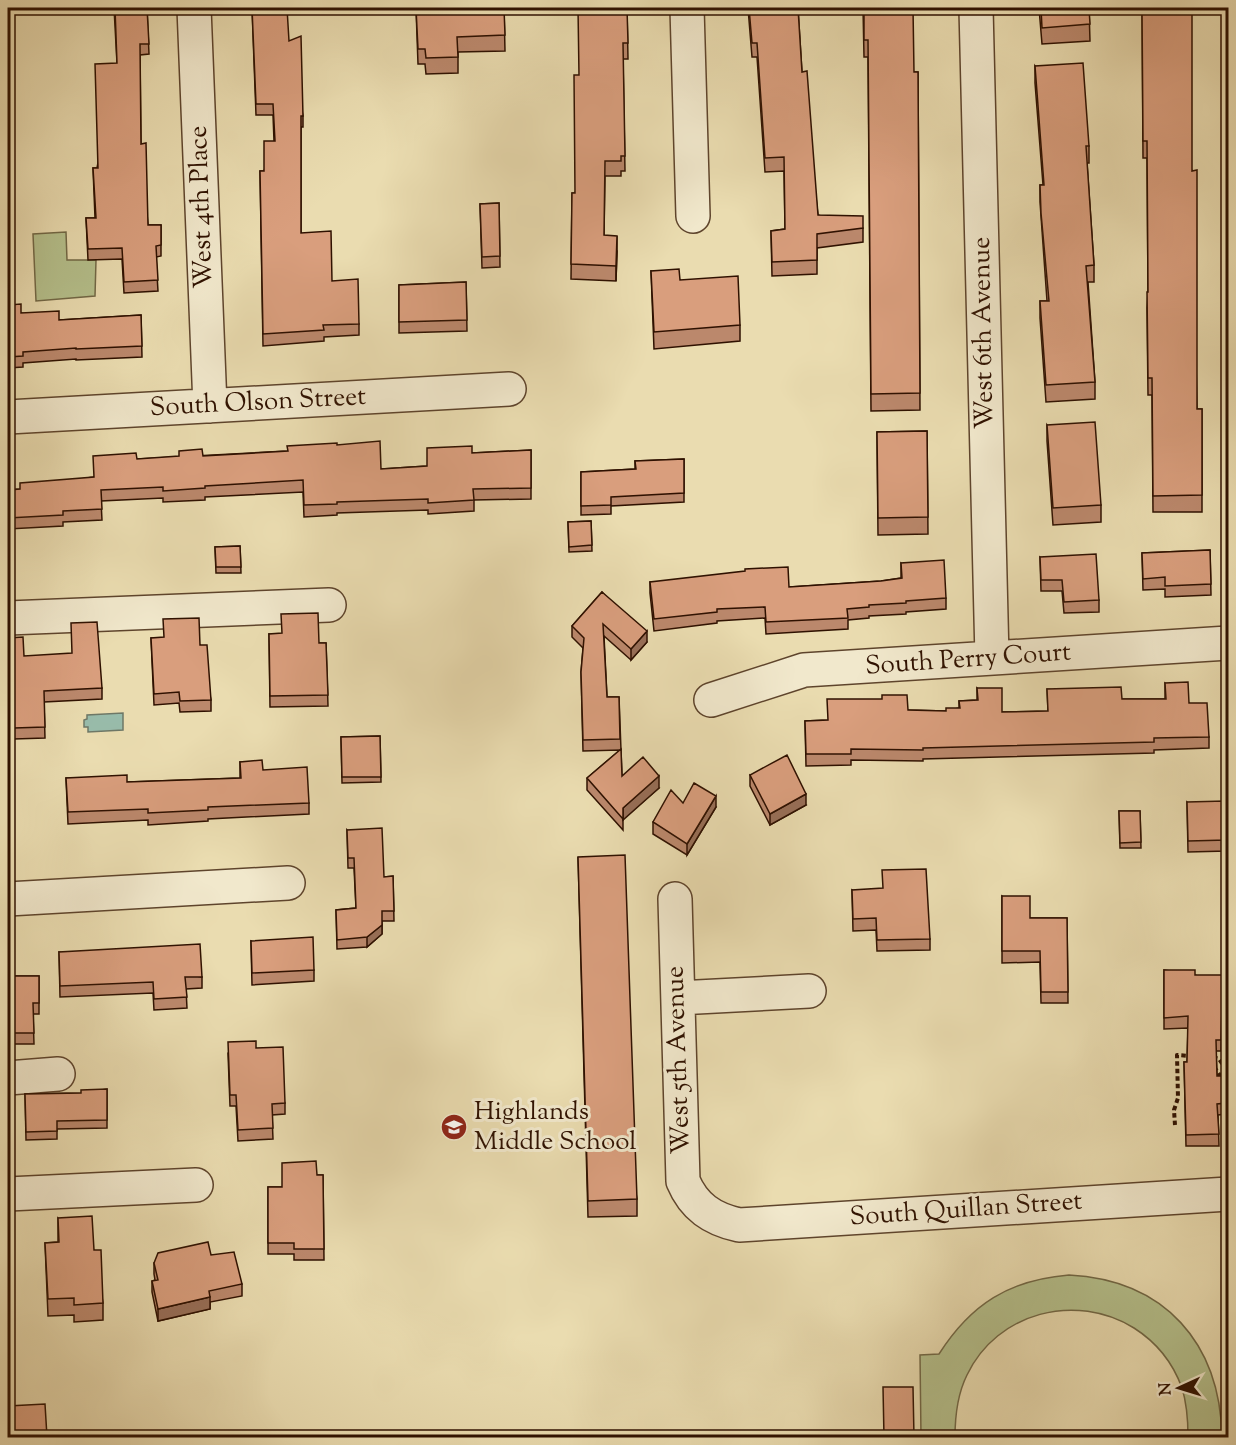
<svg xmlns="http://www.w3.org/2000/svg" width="1236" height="1445" viewBox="0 0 1236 1445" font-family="'Sorts Mill Goudy',serif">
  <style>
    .green { fill: #b5c08c; stroke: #726846; stroke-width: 1.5 }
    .water { fill: #98bcab; stroke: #6e7867; stroke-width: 1.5 }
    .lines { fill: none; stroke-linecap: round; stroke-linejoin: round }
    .minor-casing { stroke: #5e442c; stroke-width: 36 }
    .path { stroke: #2f1100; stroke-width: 4; stroke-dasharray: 4.5 3; stroke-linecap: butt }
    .minor { stroke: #f1e8cc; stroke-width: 33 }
    .wall { fill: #bb886c; stroke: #2f1100; stroke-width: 1.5 }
    .shaded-wall { fill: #986f58; stroke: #2f1100; stroke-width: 1.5 }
    .building { fill: #d99e7d; stroke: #2f1100; stroke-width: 1.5 }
    .labels { text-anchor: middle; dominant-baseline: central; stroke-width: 6; stroke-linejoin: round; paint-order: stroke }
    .street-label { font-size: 26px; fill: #2f1100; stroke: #f1e8cc }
    .poi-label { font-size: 26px; fill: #2f1100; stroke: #f1e8cc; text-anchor: start }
  </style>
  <rect width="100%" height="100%" fill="#eadcb0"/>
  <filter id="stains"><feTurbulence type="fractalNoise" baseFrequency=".00333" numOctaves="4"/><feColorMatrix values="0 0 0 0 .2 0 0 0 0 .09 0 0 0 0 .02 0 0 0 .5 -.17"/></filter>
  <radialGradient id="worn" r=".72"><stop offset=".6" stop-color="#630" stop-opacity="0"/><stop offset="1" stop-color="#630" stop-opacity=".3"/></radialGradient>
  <path class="green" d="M66 232 67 260H96L95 296 36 301 33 234Z
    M1069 1275C1165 1280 1220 1343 1222 1437H1188C1188 1421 1187 1404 1182 1388 1173 1363 1156 1342 1134 1328 1076 1292 997 1312 967 1375 957 1395 955 1416 955 1437H921L920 1355 939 1354C971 1304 1009 1280 1069 1275Z"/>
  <path class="water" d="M123 713V730L88 732V727H84V720L87 719V715Z"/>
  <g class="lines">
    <defs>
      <path id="minor" d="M194 8 210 406
        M687 8 693 216
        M976 8 992 658
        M8 417 509 389
        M8 618 329 605
        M711 700 804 670 1228 643
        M8 899 288 883
        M675 899 683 1181C694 1207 712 1219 739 1225L1228 1194
        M678 998 809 991
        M8 1078 58 1074
        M8 1194 196 1185"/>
    </defs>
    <use href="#minor" class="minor-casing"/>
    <path class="path" d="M1213 1057 1219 1059 1225 1068
      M1214 1067C1228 1085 1227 1093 1228 1114L1223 1120
      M1222 1077 1226 1064 1228 1034
      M1223 1114 1224 1148
      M1175 1125 1174 1110 1178 1098 1177 1055 1190 1056"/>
    <use href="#minor" class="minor"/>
  </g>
  <path class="wall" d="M114 8H147L149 54 140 55 141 144 148 225H161V256L156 257 158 291 124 293 122 259 88 260 86 218H95L93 168H97L117 63Z
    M252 8 289 41 303 116V127H301V233L359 324V335L324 337V341L263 346 260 171H264L274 141 273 115H256Z
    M416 8H504L505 51 458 52V73L426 74 425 64H418Z
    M627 8 628 59H623L625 171H621V176H605L604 235 617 251 616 281 571 279 572 193H575Z
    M748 8H798L802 72 818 215 863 228V242L817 248V274L772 276 771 231 785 229 784 171 765 172 757 57H752Z
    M863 8 914 72H918L920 410 871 411 868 57H864Z
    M1039 8H1089L1090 41 1042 44Z
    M1142 8 1192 171 1197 409H1202V512H1153L1152 395H1148L1147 308 1148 292 1147 158H1143Z
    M1035 66 1089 146V163H1087L1094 265V282H1088L1095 382V399L1046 402 1040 318V301H1047L1040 202V185H1043L1035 83Z
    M499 203 500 267 482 268 480 204Z
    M8 270 9 305 21 313 59 320 141 315 142 357 76 360V359L23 363V367L8 368Z
    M651 271 680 280 740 325V341L654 349Z
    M466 282 467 331 399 333V285Z
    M1047 425 1101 505V522L1053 525 1047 441Z
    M927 431 928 534 878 535 877 432Z
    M337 445 381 469 427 466 472 453 531 450V499L474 500V511L428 514V510L337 513V515L304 517 303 492 205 497V500L163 502V498L101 501 102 520 63 522V526L8 529V490L20 489 93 477 137 459 287 451Z
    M684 459V502L611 506V514L581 515V472L635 469V461Z
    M591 521 592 551 569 552 568 522Z
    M240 546 241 573H216L215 547Z
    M1210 550 1211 595 1165 597V589L1143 590 1142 553Z
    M1040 557 1099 600V612L1064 613 1062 591H1041Z
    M901 563 946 598V609L906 612V614L869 616V618L848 620V629L766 634 765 618 717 621V623L654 631 650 593V582L789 587 881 581 901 578Z
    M602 592 647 642 631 660 604 636 607 697H619L622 776 659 788 623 819V830L587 790V778L620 750 583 751 581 672 583 648 572 637V626Z
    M269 634 319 643H326L328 706 270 707Z
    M8 638 24 656 102 688V699L44 702 45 738 14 739 13 704H8Z
    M151 638 200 645 211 700V711L180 712 179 703 154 705Z
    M1165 683 1189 703 1209 737V748L1154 750V753L923 759V761L851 760V765L806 766 805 721 828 720 908 710 946 711 959 708V701L977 700V688L1002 712 1048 711 1047 689 1122 699H1165Z
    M380 736 381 782 342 783 341 737Z
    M240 762 263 770 309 803V814L208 819V821L148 825V820L68 824 66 778 127 782 240 778Z
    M750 775 806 805 770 825 750 786Z
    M1187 802 1227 840V851L1188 852Z
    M683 803 716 807 687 855 653 834V822Z
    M1119 811H1140L1141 848H1120Z
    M347 830 384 877 393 876 394 921H382V934L367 947 337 949 336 910 356 908 354 868H348Z
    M578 857 637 1199V1216L588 1217Z
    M852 890 930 939V950L877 951 876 930 853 931Z
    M1002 896 1030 918H1067L1068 1003H1041L1040 962 1002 963Z
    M251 941 314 970V981L252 985Z
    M8 948 11 976H39V1014H33L34 1044H8Z
    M59 952 202 977V988L186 989 187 1008 154 1010 153 993 60 997Z
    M1164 970 1195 975 1223 986 1221 1051H1216L1217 1076 1226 1103V1114L1218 1115 1219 1146H1186L1184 1062H1187L1188 1028 1164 1029Z
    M256 1048 285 1103V1114L272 1115 273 1139 238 1141 236 1106H230L228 1053Z
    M107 1089V1128L57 1129V1139L26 1140 25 1094 81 1093Z
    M317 1175H323L324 1260H294V1254H268V1187H282Z
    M58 1218 94 1250 103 1303V1320L74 1322V1315L48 1316 45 1243 58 1242Z
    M211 1255 242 1284V1296L210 1302V1309L158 1321 152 1292V1281L155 1280 154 1274V1263Z"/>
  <path class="shaded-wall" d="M617 236V251L616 281V266Z
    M647 631V642L631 660V649Z
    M659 776V788L623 820V808Z
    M806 794V805L770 825V814Z
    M716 796V807L687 855V844Z
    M382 925V934L367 947V937Z
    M210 1297V1309L158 1321V1309Z"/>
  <path class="building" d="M115 8H147L149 44H140L141 144 146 143 148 225H161V245L156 246 158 280 124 282 122 248 88 249 86 218H96L93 168H98L95 64 117 63Z
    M252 8H287L289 41 301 36 303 116H301V233L331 231 332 281 358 279 359 324 323 325 324 330 263 334 260 171H264V141H275L273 104H256Z
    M416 8H504L505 35 457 37 458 57 426 58 425 49H418Z
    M578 8H627L628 43H623L625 156H621V161H605L604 235 617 236 616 266 571 264 572 193H575L574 75H579Z
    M749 8H798L802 72 807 71 818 215 863 216V228L817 234V260L772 262 771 231 785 229 784 157 765 158 757 43H752Z
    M864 8H913L914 72H918L920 393 871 394 868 40H864Z
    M1041 8H1089L1090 24 1042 28Z
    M1142 8H1192V171L1197 170V409H1202V495L1153 496 1152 378H1148L1147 292H1148L1147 141H1143Z
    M1083 63 1089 146H1086L1094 265 1086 266 1095 382 1046 385 1040 301H1049L1041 213 1040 185H1044L1035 66Z
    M499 203 500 256 482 257 480 204Z
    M679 269 680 280 738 276 740 325 654 332 651 271Z
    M8 270 9 305 21 304V313L59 311V320L141 315 142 346 76 349V348L23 352V356L8 357Z
    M466 282 467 320 399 322V285Z
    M1095 422 1101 505 1053 508 1047 425Z
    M927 431 928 517 878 518 877 432Z
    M380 441 381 469 427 466V448L472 446V453L531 450V488L473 489 474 500 428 503V499L337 502V504L304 505 303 480 205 486V488L163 491V487L101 490 102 509 63 511V515L8 518V490L20 489V483L94 477 93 456 136 453 137 459 179 456V451L202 449 203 456 288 451 287 446 337 443V445Z
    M684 459V493L611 497V505L581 506V472L636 469 635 461Z
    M591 521 592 545 569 547 568 522Z
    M240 546 241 567H216L215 547Z
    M1210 550 1211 584 1165 586V577L1143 579 1142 553Z
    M1096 554 1099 600 1064 602 1062 580H1041L1040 557Z
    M944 560 946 598 906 601V603L869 605V607L847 609 848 618 766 622 765 607 717 609V612L654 619 650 582 745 571V569L788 567 789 587 881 581 902 578 901 563Z
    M602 592 647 631 631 649 603 624 607 697H619L620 739 583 740 581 672 584 638 572 626Z
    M318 613 319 643H326L328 695 270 696 269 634 282 633 281 614Z
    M199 618 200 645H207L211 700 180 701 179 692 154 694 151 638 164 637 163 619Z
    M97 622 102 688 44 691 45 727 14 728 13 693H8V638L23 637 24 656 72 653 71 623Z
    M1188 682 1189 703H1207L1209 737 1154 738V742L923 748V750L851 749V754H806L805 721 828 720 827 699H882V695H907L908 710 946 711V708H960L959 701 978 700 977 688H1002V712L1048 711 1047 689 1121 687 1122 699H1166L1165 683Z
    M380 736 381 777H342L341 737Z
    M621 749 622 776 643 757 659 776 623 808V819L587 778Z
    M787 755 806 794 770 814 750 775Z
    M262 760 263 770 307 767 309 803 208 807V810L148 813V809L68 812 66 778 127 775V782L241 778 240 762Z
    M694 783 716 796 687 844 653 822 671 790 683 803Z
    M1225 801 1227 840 1188 841 1187 802Z
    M1119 811H1140L1141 842 1120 843Z
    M382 828 384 877 393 876 394 911H382V925L367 937 337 940 336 910 356 908 354 858H348L347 830Z
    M625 855 637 1199 588 1201 578 857Z
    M926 869 930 939 877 940 876 918 853 919 852 890 883 888 882 870Z
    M1002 896H1030V918H1067L1068 992H1041L1040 951H1002Z
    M313 937 314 970 252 973 251 941Z
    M200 944 202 977H185L187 997 154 999 153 982 60 986 59 952Z
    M8 948H10L11 976H39V1003H33L34 1033H8Z
    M1164 970H1195V975H1223L1221 1040H1216L1217 1076H1224L1226 1103 1217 1104 1219 1134 1186 1135 1184 1062H1187L1188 1016 1164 1018Z
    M256 1041V1048L283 1047 285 1103 272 1104 273 1128 238 1130 236 1095H230L228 1042Z
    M107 1089V1120L57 1121V1131L26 1132 25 1094 81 1093V1090Z
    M316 1161 317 1175H323L324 1249H294V1243H268V1187H282V1163Z
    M92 1216 94 1250H101L103 1303 74 1305V1298L48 1299 45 1243 59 1242 58 1218Z
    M208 1242 211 1255 234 1252 242 1284 209 1291 210 1297 158 1309 152 1281 158 1280 154 1263 158 1253Z
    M883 1387H913L914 1437H884Z
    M45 1404 47 1437H8V1406Z"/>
  <defs>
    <symbol id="school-disc" viewBox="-11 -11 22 22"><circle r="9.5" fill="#8f2418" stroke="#f1e8cc"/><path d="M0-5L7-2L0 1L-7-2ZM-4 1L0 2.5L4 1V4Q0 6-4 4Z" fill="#fff"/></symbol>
  </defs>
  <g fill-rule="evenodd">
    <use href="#school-disc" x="439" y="1112" width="30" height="30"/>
  </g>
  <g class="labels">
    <g class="street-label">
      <text transform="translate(202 207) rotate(-92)">West 4th Place</text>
      <text transform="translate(984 333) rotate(-91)">West 6th Avenue</text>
      <text transform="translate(258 403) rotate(-3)">South Olson Street</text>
      <text transform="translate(968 660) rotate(-4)">South Perry Court</text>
      <text transform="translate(679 1060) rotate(-92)">West 5th Avenue</text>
      <text transform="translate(966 1210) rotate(-4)">South Quillan Street</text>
    </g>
    <g class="poi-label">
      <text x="474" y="1112">Highlands<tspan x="474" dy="30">Middle School</tspan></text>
    </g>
  </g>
  <rect width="1236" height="1445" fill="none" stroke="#eadcb0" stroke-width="30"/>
  <rect x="9" y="9" width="1218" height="1427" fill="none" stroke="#2f1100" stroke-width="3"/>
  <rect x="15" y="15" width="1206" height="1415" fill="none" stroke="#2f1100" stroke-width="1.5"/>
  <g transform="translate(1179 1388) rotate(266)" stroke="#f1e8cc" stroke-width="4.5" paint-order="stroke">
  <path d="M0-4.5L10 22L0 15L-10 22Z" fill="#2f1100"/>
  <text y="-9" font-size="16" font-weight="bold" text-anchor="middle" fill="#2f1100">N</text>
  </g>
  <rect width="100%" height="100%" filter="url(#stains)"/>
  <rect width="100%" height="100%" fill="url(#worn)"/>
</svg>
